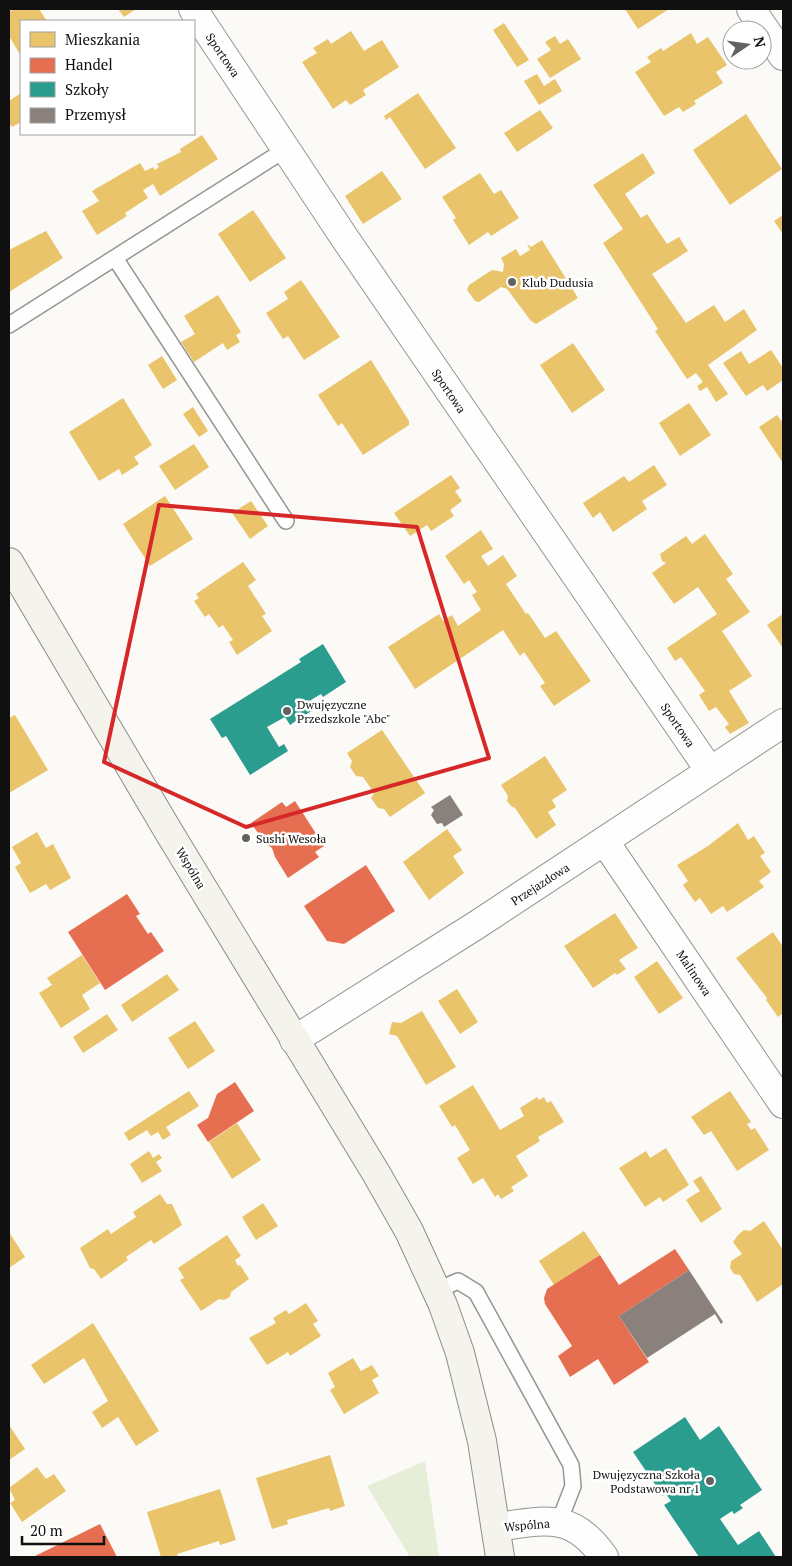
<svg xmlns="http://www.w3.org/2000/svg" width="792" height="1566" viewBox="0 0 792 1566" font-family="'PT Serif',serif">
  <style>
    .green { fill: #e6eed8 }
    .homes { fill: #e9c46a }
    .shops { fill: #e76f51 }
    .schools { fill: #2a9d8f }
    .industry { fill: #8a817c }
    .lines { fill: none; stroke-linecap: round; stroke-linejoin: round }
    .lane-casing { stroke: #969594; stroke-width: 18 }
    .street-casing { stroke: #969594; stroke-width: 30 }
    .secondary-casing { stroke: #8d8c8a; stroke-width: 30 }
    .lane { stroke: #fffefe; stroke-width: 15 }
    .street { stroke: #fffefe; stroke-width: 28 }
    .secondary { stroke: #f4f3ec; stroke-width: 28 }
    .marked { fill: none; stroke: #d62828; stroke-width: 4; stroke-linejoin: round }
    .poi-dot { fill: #636260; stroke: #fff; stroke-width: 2 }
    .labels { text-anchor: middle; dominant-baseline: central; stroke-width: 5; stroke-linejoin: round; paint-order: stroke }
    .street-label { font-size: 12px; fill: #101010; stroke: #fff }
    .poi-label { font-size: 12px; fill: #101010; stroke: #fff; text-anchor: start }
  </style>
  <rect width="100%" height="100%" fill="#fcfaf6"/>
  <path class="green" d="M425 1461 439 1557H410L367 1486Z"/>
  <path class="homes" d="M14 9H39L47 21H21V56L9 36V12Z
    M118 9H136L124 17Z
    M625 9H669L638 29Z
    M504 23 529 60 517 67 493 30Z
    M351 31 364 51 382 40 399 67 363 90 366 95 350 105 346 100 333 109 302 62 317 53 313 48 328 39 331 44Z
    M691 33 697 44 708 37 727 65 716 72 723 83 694 101 696 104 683 112 679 107 664 116 635 72 651 62 647 57 661 48 663 51Z
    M555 36 560 44 568 39 581 59 550 78 537 59 551 50 545 42Z
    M537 74 544 86 555 79 562 91 539 105 524 81Z
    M21 93V122L12 127 9 123V101Z
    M418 93 456 148 425 169 390 117 386 120 384 116Z
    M540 110 553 128 517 152 504 133Z
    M746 114 782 169 730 205 693 150Z
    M202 135 218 159 160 196 153 184 143 190 148 198 125 213 127 216 97 235 82 211 99 201 92 191 140 163 145 171 153 167 155 170 159 167 157 164 181 152 180 149Z
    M643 153 655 173 625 194 641 218 647 214 667 244 679 237 688 251 652 274 686 323 714 305 725 322 744 309 757 330 708 365 728 394 716 402 707 387 700 391 697 386 703 382 696 373 687 379 655 331 658 329 603 243 623 229 593 185Z
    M382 171 402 199 363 224 345 196Z
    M480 173 494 194 501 190 519 218 491 236 488 232 469 245 453 220 456 218 442 197Z
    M253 210 286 258 250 282 218 234Z
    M783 215V234L774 221Z
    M46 231 63 258 9 292V250Z
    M542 240 578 298 536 324 531 321 507 289 501 287 479 302 475 301 467 290 469 285 492 270 503 272 504 264 501 258 516 249 520 256 530 250 527 244 531 247Z
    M301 280 340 337 304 360 288 336 283 339 266 313 288 299 284 292Z
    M218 295 241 332 236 335 240 342 227 350 223 343 194 362 181 342 195 334 184 316Z
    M573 343 605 390 572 413 540 365Z
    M771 350 783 368V380L767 391 763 385 746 396 723 363 741 351 749 364Z
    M162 356 177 380 163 389 148 365Z
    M371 360 409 421V425L363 455 342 423 338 426 318 395Z
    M123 398 152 445 134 457 139 464 122 475 119 469 99 481 69 432Z
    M689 403 711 435 680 456 659 423Z
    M193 407 208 431 199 437 183 414Z
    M777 415 783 423V463L759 427Z
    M194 444 209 467 175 490 159 466Z
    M654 465 667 485 642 501 647 509 613 532 600 512 593 518 583 503 624 476 629 482Z
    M451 475 460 488 455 491 462 501 450 510 454 516 431 531 427 525 410 536 394 513Z
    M165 496 193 539 150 566 123 524Z
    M251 501 268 526 250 539 232 513Z
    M481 530 493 549 481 556 488 566 503 555 517 576 506 584 526 614 528 613 545 638 556 631 591 681 554 706 540 686 545 683 524 652 520 656 503 630 415 689 388 647 439 614 443 621 452 615 458 626 481 610 472 595 477 592 469 580 464 584 445 556Z
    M705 534 733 574 726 579 750 612 722 631 752 676 729 691 749 723 730 734 725 727 729 724 716 707 709 711 699 695 705 691 681 657 675 661 667 648 717 614 698 587 674 604 652 573 666 563 662 561 660 554 686 536 692 544Z
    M243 562 256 580 248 586 266 614 262 616 272 631 237 655 229 642 233 640 223 625 219 628 209 614 205 617 194 601 199 598 196 594Z
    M783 614V648L767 625Z
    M15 715 48 770 9 793V718Z
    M382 730 425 793 390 817 384 809 378 808 371 798 374 793 363 777 356 776 350 767 352 761 347 753Z
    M545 756 567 790 552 800 556 807 548 812 556 825 536 839 515 808 511 806 507 801 508 796 501 785Z
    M738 823 748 840 754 836 765 853 760 856 771 872 759 881 764 887 745 900 727 912 723 906 711 914 700 898 695 902 683 885 688 881 677 865 708 846Z
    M447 829 462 850 453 856 464 873 429 900 403 862Z
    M37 832 46 848 53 844 71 878 50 890 46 884 30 893 15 867 21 863 12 847Z
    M615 913 638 948 619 960 626 969 617 975 615 973 593 988 564 946Z
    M773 932 783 947V1013L778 1017 766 1000 767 998 736 958Z
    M82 955 100 983 82 995 90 1009 61 1028 39 993 52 985 47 978Z
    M657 961 683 998 659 1014 634 977Z
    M167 974 179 990 132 1022 121 1005Z
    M457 989 478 1022 460 1034 438 1001Z
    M422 1011 456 1067 426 1085 397 1036 389 1034 392 1022 401 1023Z
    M107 1014 118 1030 83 1053 73 1037Z
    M195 1021 215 1051 188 1069 168 1038Z
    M473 1085 500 1130 524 1116 520 1108 537 1097 539 1100 544 1097 547 1103 551 1101 564 1122 538 1137 540 1141 516 1156 528 1176 511 1187 514 1191 501 1199 498 1194 495 1197 483 1178 473 1184 457 1158 470 1150 455 1125 452 1127 439 1106Z
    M189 1091 199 1106 166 1127 171 1135 163 1140 158 1132 151 1136 147 1130 129 1141 124 1133Z
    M730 1091 751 1122 747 1124 751 1130 755 1128 769 1150 737 1171 711 1131 704 1135 691 1117Z
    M237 1123 261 1160 232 1179 209 1142Z
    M666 1148 689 1185 663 1202 660 1197 645 1207 619 1168 646 1151 650 1158Z
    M149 1151 153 1158 159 1154 162 1158 156 1162 162 1171 142 1183 130 1164Z
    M701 1176 722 1209 701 1223 686 1200 700 1191 693 1181Z
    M160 1194 167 1204H172L182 1225 154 1244 151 1240 126 1257 128 1260 101 1279 94 1269 90 1268 80 1248 108 1229 111 1234 136 1217 133 1212Z
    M263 1203 278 1226 256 1240 242 1217Z
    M764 1221 783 1250V1284L757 1302 740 1275 734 1274 730 1268 731 1261 742 1254 733 1242 738 1235 744 1230 750 1231Z
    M584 1231 600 1255 554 1285 539 1261Z
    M9 1232 25 1257 9 1268Z
    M227 1235 241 1256 235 1260 238 1266 240 1265 249 1279 231 1292 230 1297 224 1300 219 1299 201 1311 180 1280 184 1278 178 1268Z
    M306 1303 318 1321 313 1324 321 1336 290 1356 288 1352 267 1365 249 1338 276 1323 273 1318 286 1310 289 1314Z
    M93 1323 159 1431 136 1446 118 1417 102 1428 92 1412 108 1401 84 1358 44 1384 31 1365Z
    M353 1358 361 1371 372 1365 379 1376 372 1380 379 1393 344 1414 330 1390 335 1387 328 1373Z
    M9 1425 25 1449 9 1460Z
    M330 1455 345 1506 330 1511 329 1508 287 1520 288 1524 272 1529 256 1478Z
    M37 1467 46 1479 54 1474 66 1491 22 1522 10 1503 15 1500 9 1488Z
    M220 1489 236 1540 220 1545 219 1541 177 1554 178 1557H161L147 1512Z"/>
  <path class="shops" d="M295 801 324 846 315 852 319 857 288 878 275 857 272 848 265 843 251 823 282 802 286 807Z
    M366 865 395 911 344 944 327 941 304 906Z
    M127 894 140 914 136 916 148 934 151 932 164 951 105 990 68 932Z
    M235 1082 254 1111 208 1142 197 1125 208 1118 217 1094Z
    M675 1249 689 1270 619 1316 649 1362 614 1385 598 1359 570 1377 558 1356 572 1346 545 1304 544 1298 547 1289 600 1255 619 1285Z
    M100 1524 117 1557H33Z"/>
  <path class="schools" d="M323 644 346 682 323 697 321 694 311 700 316 708 290 725 285 717 267 727 279 747 284 744 288 751 250 775 226 736 222 738 210 719 301 662 299 659Z
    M685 1417 700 1440 719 1426 762 1490 740 1505 743 1508 734 1514 732 1511 720 1519 738 1545 759 1531 776 1557H699L664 1505 671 1501 666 1494 663 1496 633 1452Z"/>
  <path class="industry" d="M450 795 463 815 444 827 442 823 437 824 431 815 434 810 431 807Z
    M689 1270 723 1322 721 1324 715 1314 647 1358 619 1316Z"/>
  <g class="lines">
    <defs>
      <path id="lane" d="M115 258 286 521
        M9 325 286 149
        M436 1291 458 1281 476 1292 571 1465 573 1486 559 1522"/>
      <path id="street" d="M193 9 344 237 710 771
        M751 9 783 56
        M605 842 783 1104
        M294 1040 475 926 783 723
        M497 1527C545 1520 573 1512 604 1557"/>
      <path id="secondary" d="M9 562 170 834 376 1173 409 1231 443 1305 460 1353 482 1441 500 1557"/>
    </defs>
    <use href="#lane" class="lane-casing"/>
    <use href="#street" class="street-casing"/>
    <use href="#secondary" class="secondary-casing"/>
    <use href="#lane" class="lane"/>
    <use href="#street" class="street"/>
    <use href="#secondary" class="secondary"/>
  </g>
  <path class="marked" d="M159 505 417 527 489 758 246 827 104 762Z"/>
  <g class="poi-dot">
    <circle cx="512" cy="282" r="5"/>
    <circle cx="287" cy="711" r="5"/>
    <circle cx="246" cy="838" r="5"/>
    <circle cx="710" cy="1481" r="5"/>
  </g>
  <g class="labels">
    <g class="street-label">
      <text transform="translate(223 55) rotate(56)">Sportowa</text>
      <text transform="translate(449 391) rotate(56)">Sportowa</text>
      <text transform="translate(678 725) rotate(56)">Sportowa</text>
      <text transform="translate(191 868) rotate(59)">Wspólna</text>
      <text transform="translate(540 884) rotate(-33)">Przejazdowa</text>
      <text transform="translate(694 973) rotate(56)">Malinowa</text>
      <text transform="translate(527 1525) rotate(-5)">Wspólna</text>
    </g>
    <g class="poi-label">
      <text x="522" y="282">Klub Dudusia</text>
      <text x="297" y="704">Dwujęzyczne<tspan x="297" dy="14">Przedszkole "Abc"</tspan></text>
      <text x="256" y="838">Sushi Wesoła</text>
      <text x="700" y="1474" text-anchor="end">Dwujęzyczna Szkoła<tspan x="700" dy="14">Podstawowa nr 1</tspan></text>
    </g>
  </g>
  <rect width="792" height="1566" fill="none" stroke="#101010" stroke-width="20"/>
  <rect x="20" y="20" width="175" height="115" fill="#ffffff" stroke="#9f9f9f"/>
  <rect x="30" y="32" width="25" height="15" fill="#e9c46a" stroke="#9f9f9f"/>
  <text x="65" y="45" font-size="15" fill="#101010">Mieszkania</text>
  <rect x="30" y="58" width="25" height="15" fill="#e76f51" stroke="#9f9f9f"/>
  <text x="65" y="70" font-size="15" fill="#101010">Handel</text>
  <rect x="30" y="82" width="25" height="15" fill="#2a9d8f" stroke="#9f9f9f"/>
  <text x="65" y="95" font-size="15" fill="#101010">Szkoły</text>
  <rect x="30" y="108" width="25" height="15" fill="#8a817c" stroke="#9f9f9f"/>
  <text x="65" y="120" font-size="15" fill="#101010">Przemysł</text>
  <g transform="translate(747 45) rotate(77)"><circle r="24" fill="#ffffff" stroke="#9f9f9f"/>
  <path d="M0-4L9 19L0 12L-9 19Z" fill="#636260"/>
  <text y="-8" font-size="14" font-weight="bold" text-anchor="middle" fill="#101010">N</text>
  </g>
  <path d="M22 1536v8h82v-8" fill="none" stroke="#101010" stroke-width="2.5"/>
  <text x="30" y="1536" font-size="15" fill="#101010" stroke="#ffffff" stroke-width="4" paint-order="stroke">20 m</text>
</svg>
